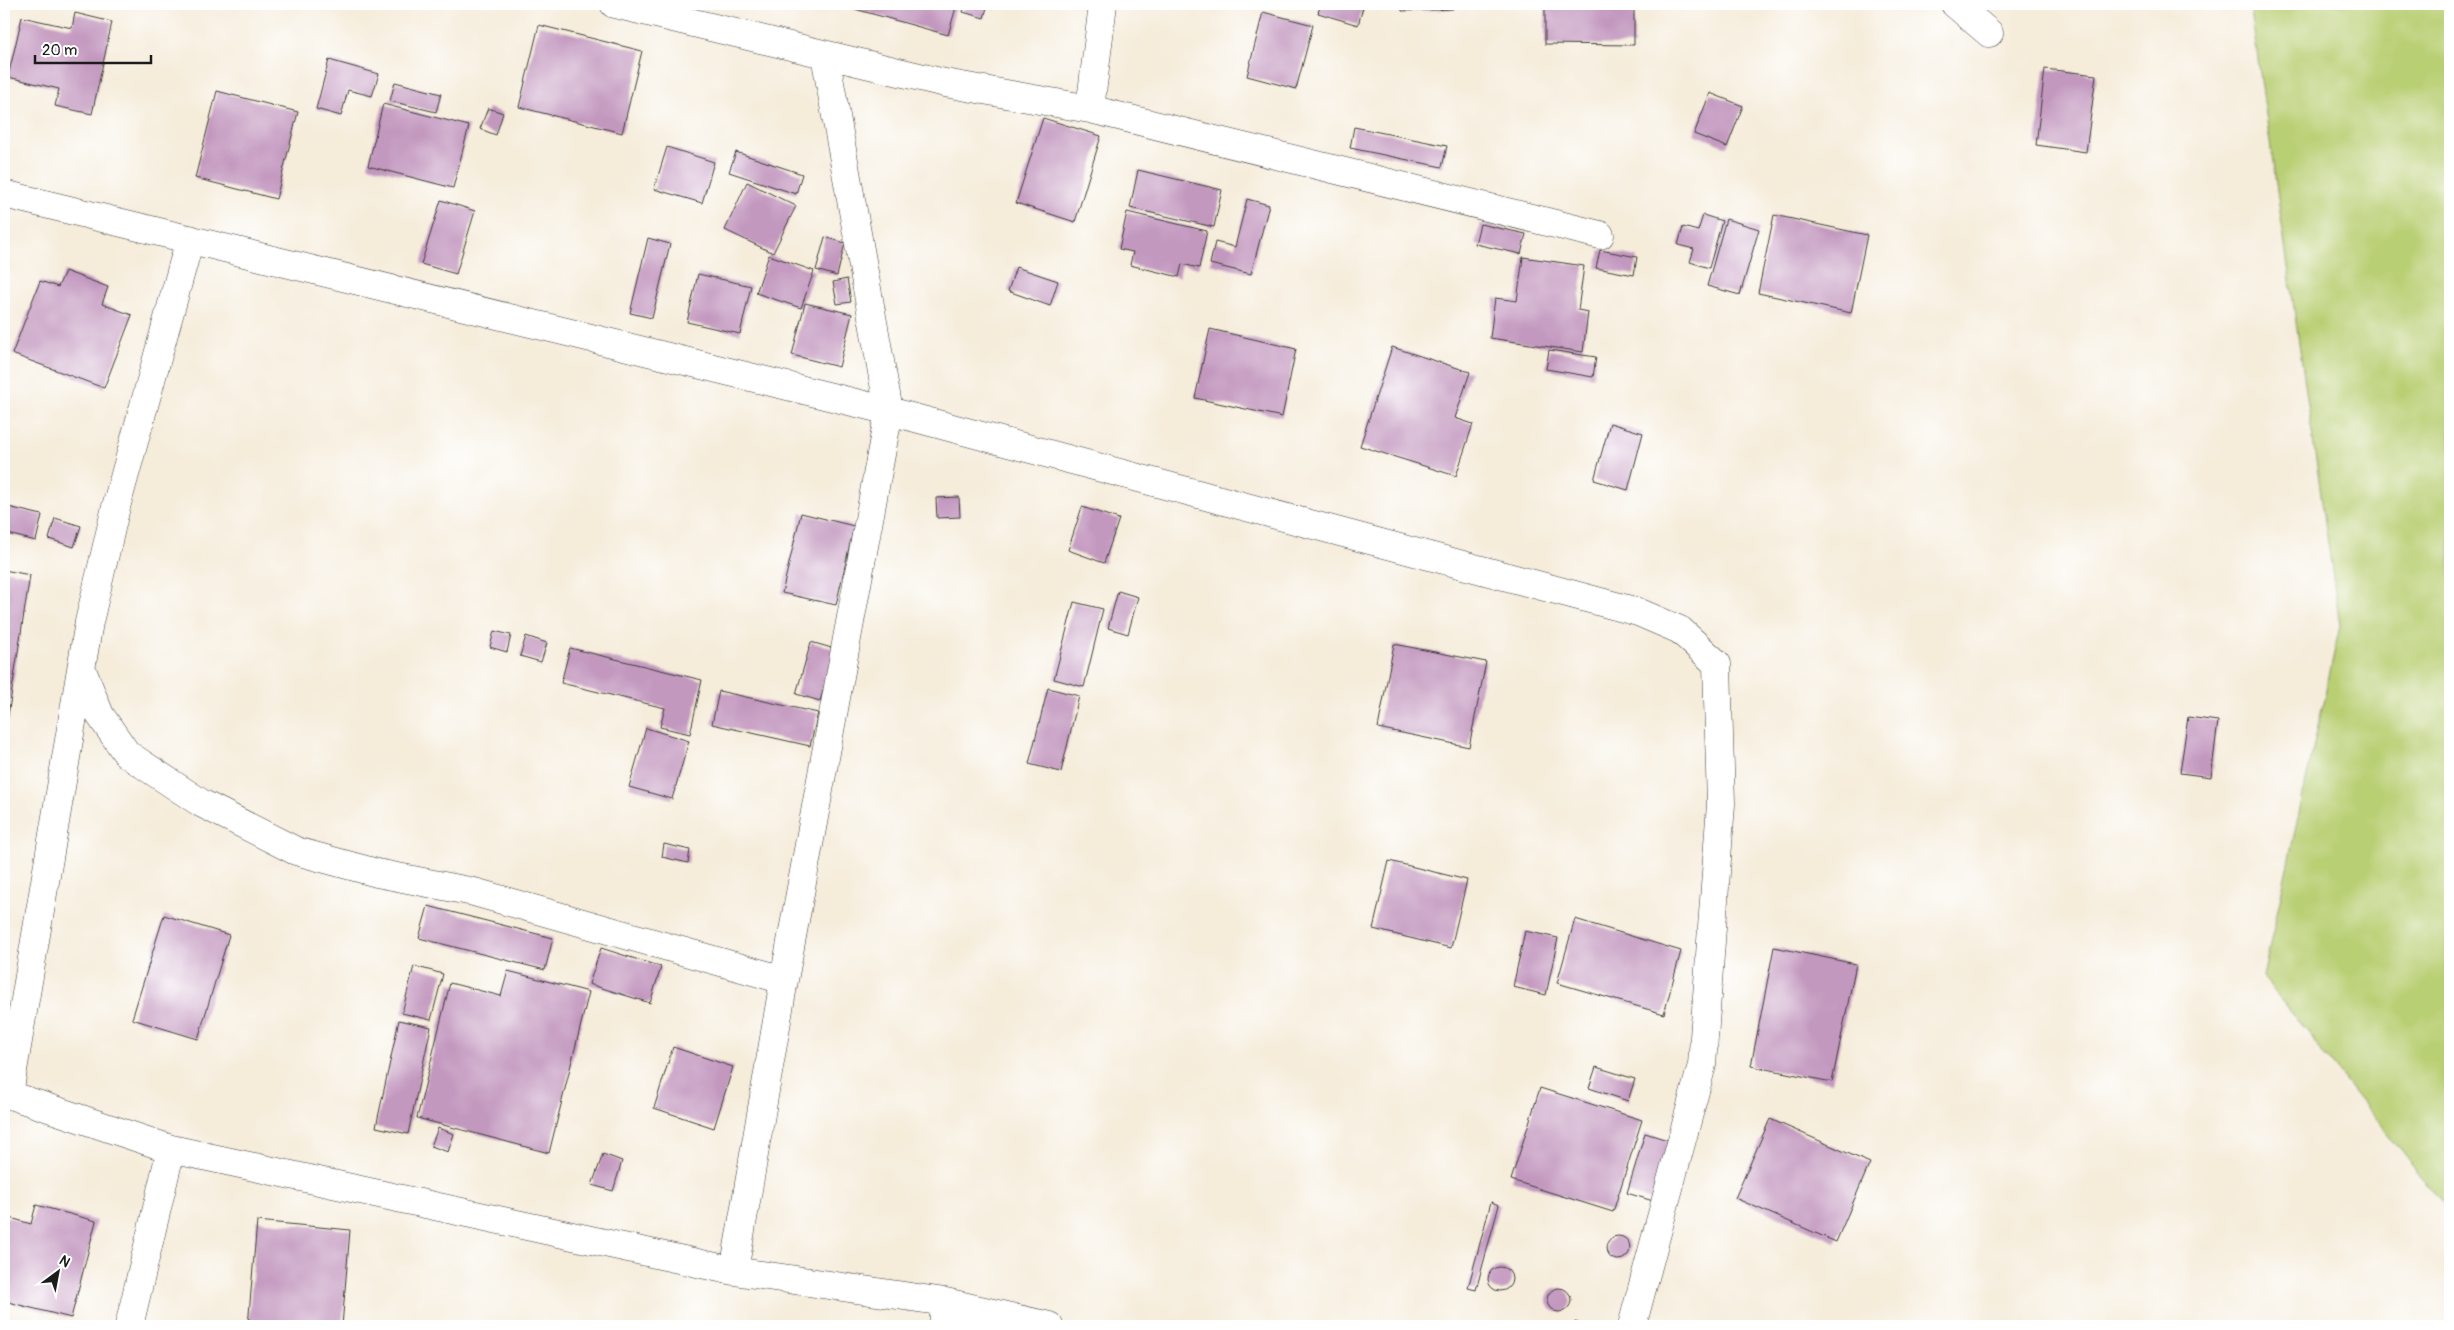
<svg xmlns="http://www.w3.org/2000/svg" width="2454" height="1330" viewBox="0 0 2454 1330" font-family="Pangolin,sans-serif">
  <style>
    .green { fill: #b9cf73; stroke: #6a7648 }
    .building { fill: #c398bf }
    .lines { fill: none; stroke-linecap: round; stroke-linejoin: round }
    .minor-casing { stroke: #3d3b38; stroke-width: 29 }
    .minor { stroke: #fff; stroke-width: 28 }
  </style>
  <rect width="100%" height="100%" fill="#fff"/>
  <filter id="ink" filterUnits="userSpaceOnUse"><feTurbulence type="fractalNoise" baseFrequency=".02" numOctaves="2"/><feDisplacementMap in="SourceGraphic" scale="10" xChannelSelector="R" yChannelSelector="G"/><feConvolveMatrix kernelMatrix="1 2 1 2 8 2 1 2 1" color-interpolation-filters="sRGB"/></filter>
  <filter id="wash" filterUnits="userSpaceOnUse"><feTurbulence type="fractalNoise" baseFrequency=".0096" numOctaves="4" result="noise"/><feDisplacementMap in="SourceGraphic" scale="20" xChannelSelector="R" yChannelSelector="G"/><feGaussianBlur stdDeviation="1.12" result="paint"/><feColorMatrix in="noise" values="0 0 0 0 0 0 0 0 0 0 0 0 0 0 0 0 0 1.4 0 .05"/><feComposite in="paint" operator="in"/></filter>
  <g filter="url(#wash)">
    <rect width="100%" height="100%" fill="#f5ecda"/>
    <path class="green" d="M2250 4H2450V1212L2263 977 2340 626Z"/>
    <g id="blocks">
      <path class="building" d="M837 4H957L948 35Z
        M965 4H988L984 18 963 12Z
        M1321 4H1364L1358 25 1318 13Z
        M1401 4H1453V9L1402 11Z
        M1545 4H1634V45L1545 44Z
        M1263 12 1313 25 1296 89 1247 76Z
        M75 13 112 22 92 114 55 106 59 89 8 77 22 17 72 28Z
        M539 25 642 51 622 133 519 107Z
        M329 60 379 74 372 96 348 90 341 116 316 109Z
        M2045 69 2096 75 2086 152 2036 145Z
        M395 82 441 94 436 112 390 101Z
        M217 91 298 112 276 199 195 178Z
        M1710 93 1743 106 1727 147 1694 134Z
        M383 104 469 126 453 188 368 166Z
        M488 108 503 113 496 135 480 129Z
        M1043 118 1101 136 1075 222 1016 203Z
        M1354 127 1447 146 1442 167 1350 148Z
        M667 147 714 162 702 203 654 189Z
        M736 152 802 174 796 194 729 172Z
        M1138 170 1222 190 1214 227 1130 208Z
        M747 182 796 206 773 253 725 230Z
        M1247 199 1269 205 1251 274 1210 264 1215 242 1235 247Z
        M441 200 475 211 456 274 421 264Z
        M1127 212 1207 231 1199 268 1182 264 1179 277 1130 265 1133 252 1119 249Z
        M1703 215 1722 221 1709 268 1690 262 1694 249 1678 245 1683 227 1698 231Z
        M1774 215 1867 235 1851 313 1758 293Z
        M1726 219 1759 229 1740 295 1707 286Z
        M1480 224 1526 234 1521 254 1475 244Z
        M825 237 845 243 837 276 816 270Z
        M648 238 670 244 652 318 630 313Z
        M1600 250 1637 257 1634 275 1596 268Z
        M769 255 814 271 801 308 756 293Z
        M1523 257 1584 266 1578 310 1588 312 1583 352 1490 338 1495 298 1517 301Z
        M1016 267 1058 281 1050 306 1008 291Z
        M65 271 108 287 102 304 132 315 104 388 12 354 40 281 58 287Z
        M698 274 751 286 740 334 687 322Z
        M847 279 851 302 837 304 833 282Z
        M805 303 852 314 839 367 792 355Z
        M1210 329 1296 349 1282 417 1195 398Z
        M1392 347 1470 372 1455 418 1473 424 1456 476 1360 446Z
        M1549 350 1596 357 1593 377 1546 369Z
        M1610 423 1643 433 1628 490 1594 480Z
        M959 497 960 517 937 518 936 498Z
        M4 506 42 515 36 541 4 533Z
        M1082 507 1119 519 1104 563 1068 550Z
        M801 513 854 526 836 605 782 593Z
        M55 518 81 526 74 547 49 539Z
        M4 570 30 575 5 735H4Z
        M1118 591 1138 597 1128 634 1108 628Z
        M1074 602 1103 609 1084 687 1054 679Z
        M494 631 511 635 507 652 490 647Z
        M526 636 547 643 541 662 520 656Z
        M811 642 835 649 820 701 796 694Z
        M1394 644 1486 662 1469 747 1378 728Z
        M570 648 702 680 690 734 660 727 665 708 561 683Z
        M1048 688 1079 696 1061 772 1029 764Z
        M719 691 818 713 810 746 712 724Z
        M2188 717 2218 721 2211 777 2180 773Z
        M646 728 689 741 672 799 629 787Z
        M664 844 690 850 688 863 662 857Z
        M1389 861 1467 880 1451 948 1373 929Z
        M428 906 553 938 545 970 419 938Z
        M164 915 229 935 198 1039 132 1019Z
        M1575 919 1681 951 1664 1014 1557 983Z
        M1525 931 1558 938 1546 995 1513 987Z
        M1774 947 1856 964 1832 1082 1751 1066Z
        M601 948 661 967 650 1003 589 984Z
        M414 966 443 974 431 1020 402 1013Z
        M508 971 589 992 549 1153 417 1118 450 983 501 996Z
        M399 1020 431 1027 408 1134 376 1127Z
        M673 1047 733 1067 714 1128 654 1108Z
        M1596 1067 1635 1079 1628 1101 1589 1088Z
        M1540 1088 1642 1120 1613 1212 1511 1180Z
        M1770 1119 1870 1163 1836 1242 1735 1198Z
        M438 1128 454 1134 448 1152 431 1146Z
        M1645 1133 1671 1141 1653 1201 1627 1193Z
        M603 1154 622 1161 613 1191 592 1185Z
        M1491 1202 1499 1205 1476 1290 1468 1288Z
        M36 1205 96 1221 71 1318 4 1301V1216L31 1224Z
        M257 1221 350 1230 342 1326H248Z
        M1606 1248a12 12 0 1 1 24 0a12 12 0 1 1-24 0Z
        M1488 1279a12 12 0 1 1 24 0a12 12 0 1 1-24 0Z
        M1547 1300a12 12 0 1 1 24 0a12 12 0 1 1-24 0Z
        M1575 1322 1588 1326H1574Z"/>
    </g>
  </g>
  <g filter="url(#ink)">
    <use href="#blocks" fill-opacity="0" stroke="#3d3b38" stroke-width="1"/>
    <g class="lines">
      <defs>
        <path id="minor" d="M614 4 945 83 1090 109
          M1103 4 1090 109 1600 235
          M1955 4 1989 33
          M4 194 889 411 1638 612 1680 630 1717 664 1721 804 1702 1065 1632 1326
          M82 670 100 715 127 754 201 803 296 851 377 873 474 892 784 980
          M4 1093 171 1149 734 1271 945 1302 1049 1326
          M9 1094 89 622 116 507 190 239
          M734 1271 784 980 889 411 825 55
          M129 1326 171 1149
          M943 1326 945 1302"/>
      </defs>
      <use href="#minor" class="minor-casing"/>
      <use href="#minor" class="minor"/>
    </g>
  </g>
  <rect width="2454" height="1330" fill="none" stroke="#fff" stroke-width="20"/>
  <g transform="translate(58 1272) rotate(32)" stroke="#ffffff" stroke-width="4" paint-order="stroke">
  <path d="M0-4L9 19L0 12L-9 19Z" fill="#1c1c1c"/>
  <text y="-8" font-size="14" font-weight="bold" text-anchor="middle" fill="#1c1c1c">N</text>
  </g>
  <path d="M35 55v8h116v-8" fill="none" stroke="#1c1c1c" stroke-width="2.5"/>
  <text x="42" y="55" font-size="15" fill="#1c1c1c" stroke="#ffffff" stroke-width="4" paint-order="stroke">20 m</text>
</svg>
